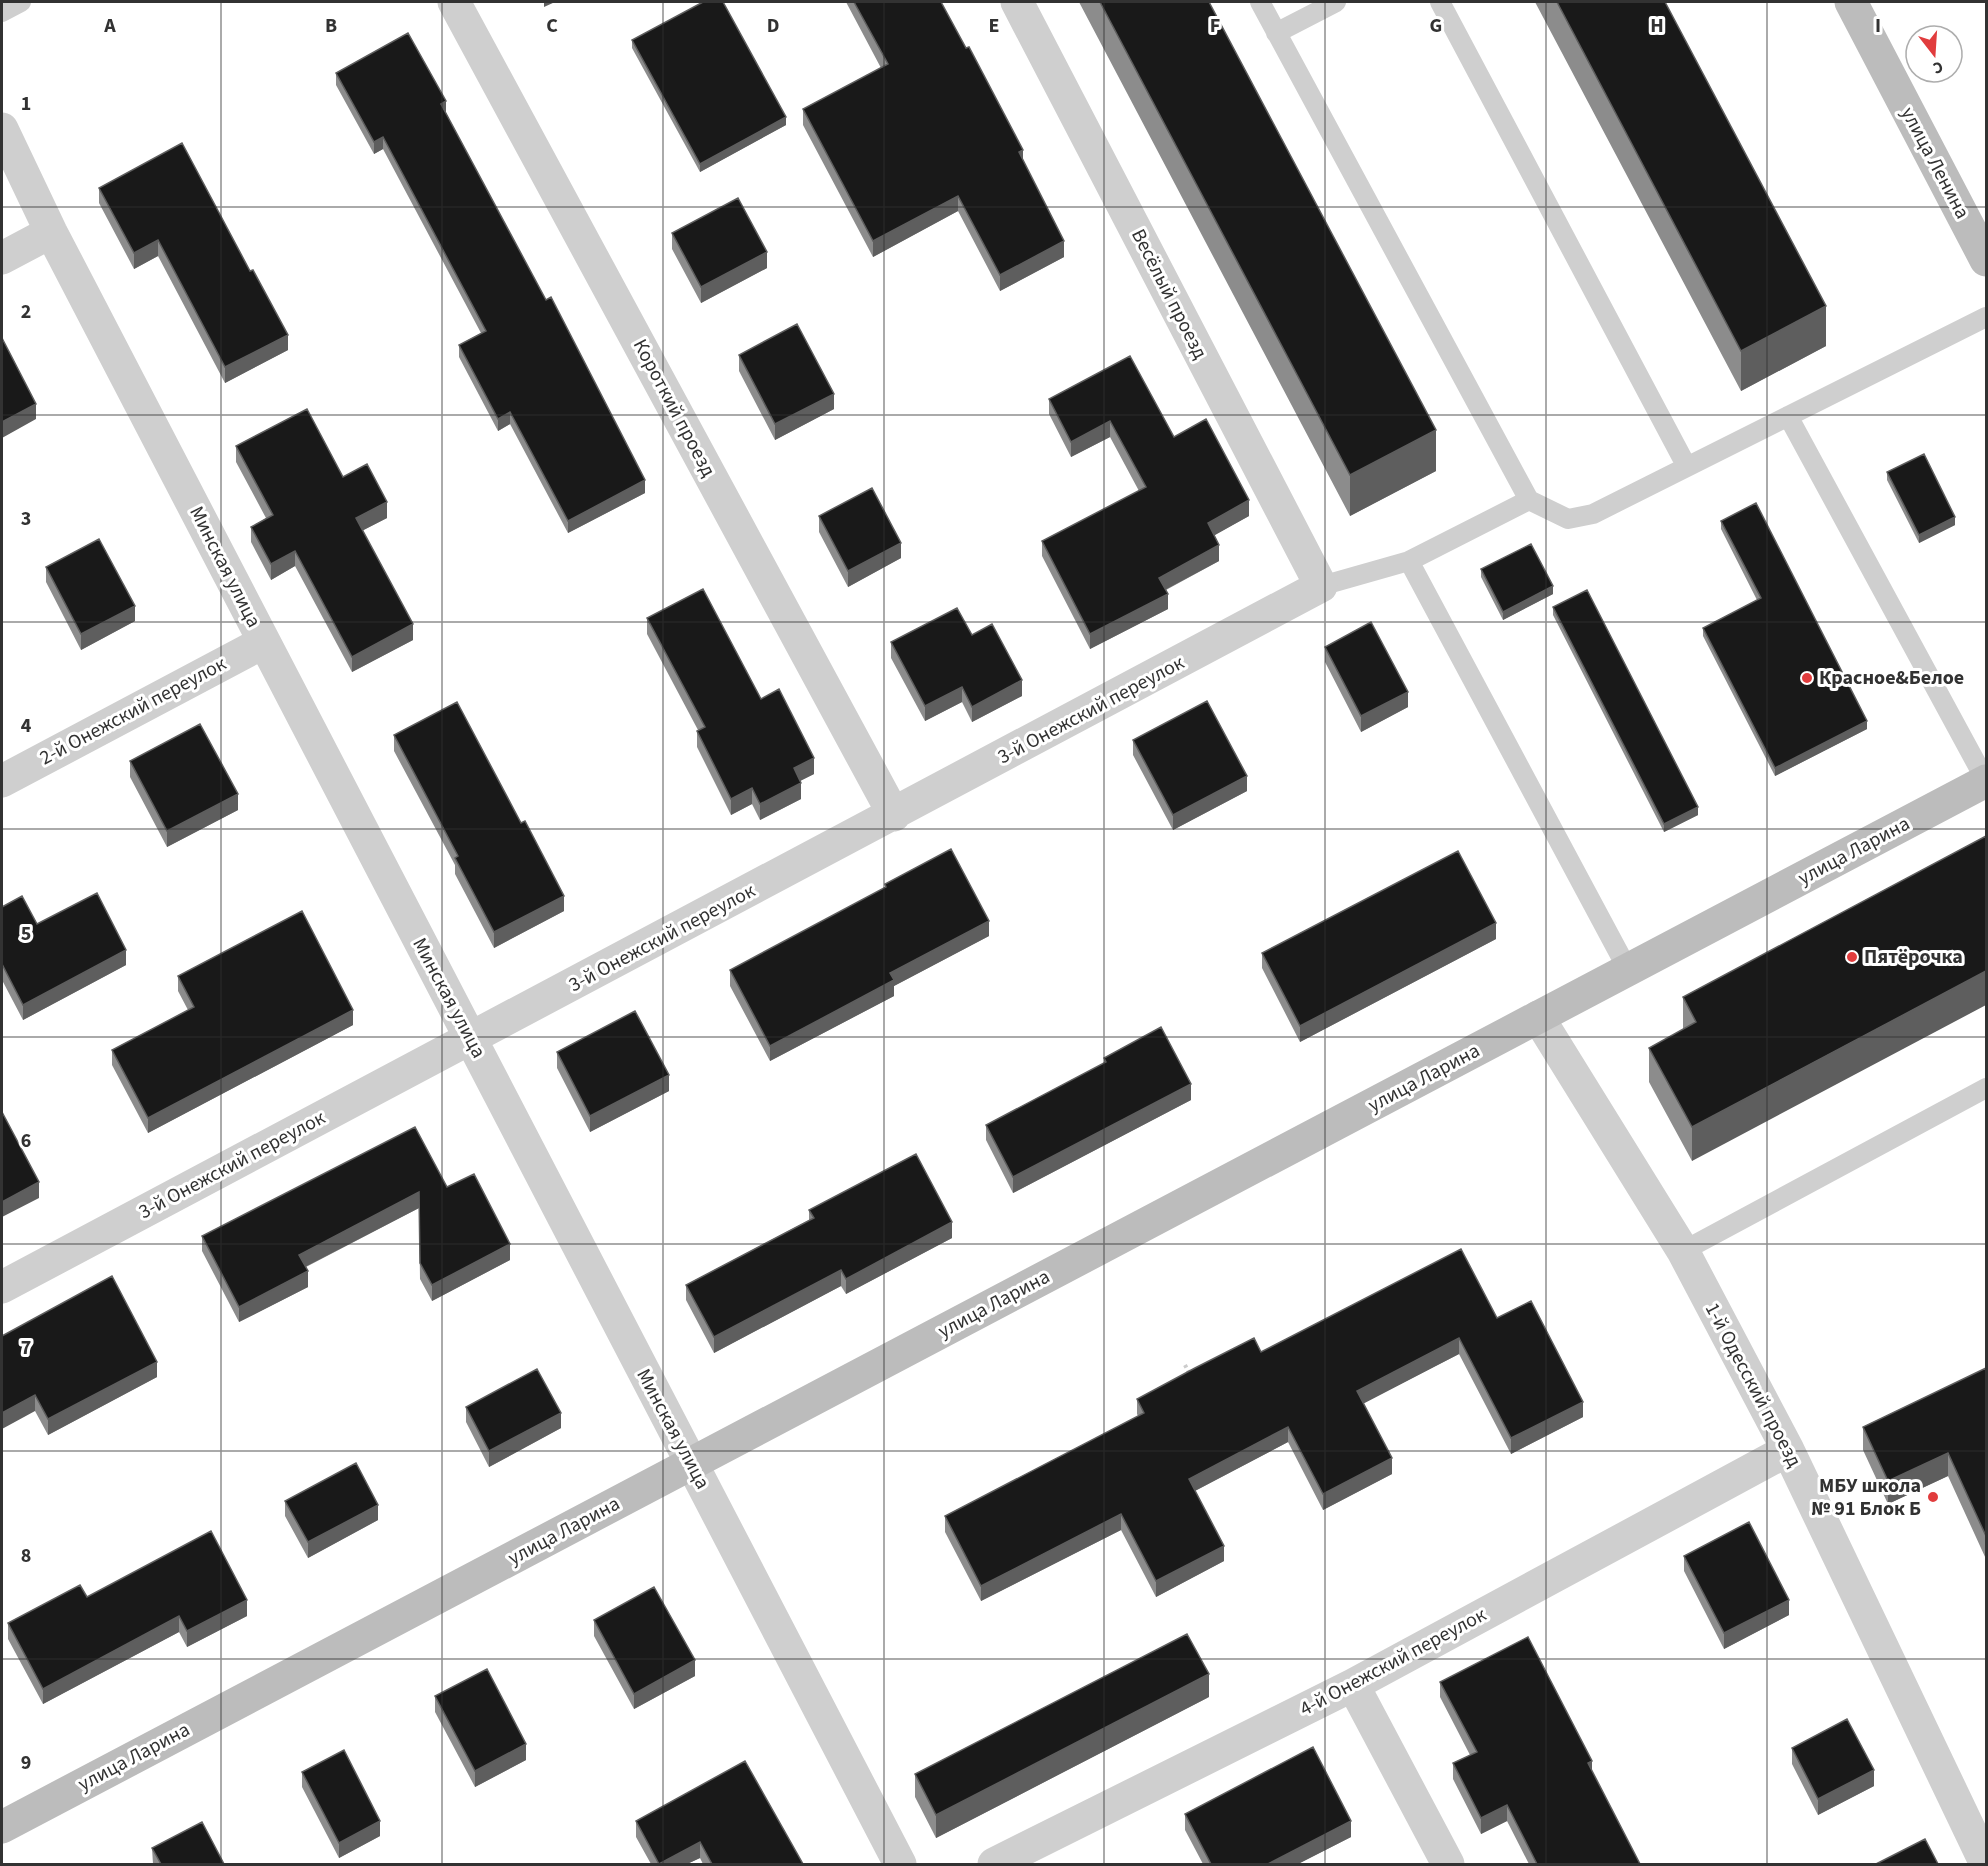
<svg xmlns="http://www.w3.org/2000/svg" width="1988" height="1866" viewBox="0 0 1988 1866" font-family="'Source Sans 3',sans-serif">
  <style>
    .lines { fill: none; stroke-linecap: round; stroke-linejoin: round }
    .path { stroke: #ccc; stroke-width: 4; stroke-dasharray: 3 3; stroke-linecap: butt }
    .lane { stroke: #cfcfcf; stroke-width: 20 }
    .street { stroke: #cfcfcf; stroke-width: 33 }
    .secondary { stroke: #bcbcbc; stroke-width: 33 }
    .wall { fill: #8c8c8c }
    .shaded-wall { fill: #5e5e5e }
    .building { fill: #191919; stroke: #5e5e5e; stroke-width: 1.5 }
    .grid { fill: none; stroke: #323232; stroke-width: 1.5; stroke-opacity: 0.55 }
    .poi-dot { fill: #e13c3d; stroke: #fff; stroke-width: 2 }
    .labels { text-anchor: middle; dominant-baseline: central; stroke-width: 6; stroke-linejoin: round; paint-order: stroke }
    .street-label { font-size: 20px; fill: #323232; stroke: #fff }
    .poi-label { font-size: 20px; font-weight: bold; fill: #323232; stroke: #fff; text-anchor: start }
    .grid-label { font-size: 20px; text-anchor: middle; font-weight: bold; fill: #323232; stroke: #fff; stroke-width: 6; stroke-linejoin: round; paint-order: stroke }
  </style>
  <rect width="100%" height="100%" fill="#fff"/>
  <g class="lines">
    <path class="path" d="M1185 1365 1190 1375"/>
    <path class="lane" d="M1260 2 1529 500 1568 519 1593 514 1986 317
      M1440 2 1687 467
      M2 12 21 2
      M1276 33 1336 2
      M1788 416 1986 781
      M1409 561 1529 500
      M1321 586 1409 561 1628 970
      M1683 1251 1986 1088"/>
    <path class="street" d="M454 2 894 815
      M2 129 51 232 900 1864
      M2 258 51 232
      M2 781 264 642
      M1538 1017 1683 1251 1788 1450 1986 1864
      M2 1287 1321 586 1017 2
      M1353 1685 1448 1864
      M994 1864 1353 1685 1788 1450"/>
    <path class="secondary" d="M1851 2 1986 260
      M2 1827 1986 781"/>
  </g>
  <path class="wall" d="M846 2H941L1023 162 1064 257 1000 291 958 211 873 257 803 125V109L881 68Z
    M1079 2H1209L1436 471 1350 516Z
    M1535 2H1665L1826 346 1741 391Z
    M632 40 786 125 700 172 632 48Z
    M336 73 446 113 645 493 568 533 510 424 498 431 459 357V345L481 333 383 149 374 154 336 85Z
    M99 188 250 271 288 350 225 383 158 256 134 269 99 203Z
    M672 233 767 268 701 303 672 249Z
    M739 355 834 409 775 440 739 371Z
    M1049 399 1174 437 1249 516 1214 535 1219 561 1166 590 1168 609 1090 649 1042 556V541L1139 491 1110 437 1071 457 1049 414Z
    M236 446 343 477 387 518 363 530 413 640 352 672 295 566 271 580 251 542V527L266 518 236 462Z
    M1887 472 1955 525 1919 543 1887 480Z
    M819 516 901 558 848 587 819 532Z
    M1721 521 1867 729 1775 776 1703 636V628L1757 600 1721 529Z
    M46 567 135 621 81 650 46 582Z
    M1481 569 1553 594 1503 620 1481 577Z
    M1553 607 1698 815 1664 832 1553 615Z
    M647 618 761 699 814 774 800 781 801 799 760 820 752 804 731 815 697 747V731L698 730 647 634Z
    M972 635 1022 696 972 722 962 702 925 721 891 658V642Z
    M1325 647 1408 707 1361 732 1325 662Z
    M394 735 564 911 494 948 455 874V865L394 751Z
    M1133 740 1247 791 1173 830 1133 755Z
    M130 761 238 810 167 847 130 777Z
    M1986 836 1692 1161 1649 1082V1048L1683 1030V997Z
    M885 884 989 936 894 986V996L770 1061 730 986V970L885 888Z
    M2 907 37 924 126 965 23 1020 2 980Z
    M1496 939 1300 1042 1262 968V953Z
    M178 976 353 1025 148 1133 112 1065V1050L188 1010 178 991Z
    M557 1052 669 1091 590 1132 557 1068Z
    M1104 1058 1191 1100 1013 1193 986 1140V1125L1104 1063Z
    M447 1187 510 1260 432 1301 420 1279 419 1208 306 1267 308 1287 239 1322 202 1251V1236Z
    M809 1210 952 1238 846 1294 841 1286 714 1353 686 1300V1285L809 1220Z
    M1497 1318 1583 1417 1511 1454 1459 1354 1363 1403 1392 1474 1323 1510 1288 1442 1195 1491 1224 1561 1156 1597 1121 1530 981 1601 945 1532V1516L1138 1416 1137 1414V1399L1261 1352Z
    M2 1336 157 1377 48 1435 35 1411Z
    M1986 1368V1559L1948 1476 1888 1504 1863 1450V1427Z
    M466 1407 561 1428 489 1467 466 1422Z
    M285 1501 378 1520 308 1558 285 1516Z
    M1684 1556 1789 1615 1724 1649 1684 1571Z
    M87 1597 247 1616 187 1647 179 1632 43 1704 8 1639V1623Z
    M594 1620 695 1676 634 1709 594 1636Z
    M1440 1682 1592 1771 1640 1864H1529L1507 1821 1481 1834 1453 1779V1763L1470 1755 1440 1697Z
    M435 1696 526 1760 475 1787 435 1712Z
    M1209 1697 936 1838 915 1797V1774Z
    M1792 1748 1874 1786 1818 1815 1792 1764Z
    M302 1772 380 1836 339 1858 302 1787Z
    M1185 1814 1351 1837 1298 1864H1203L1185 1830Z
    M636 1821 803 1864H703L700 1858 687 1864H651L636 1837Z
    M152 1848 224 1864H153Z"/>
  <path class="shaded-wall" d="M544 2H555L544 7Z
    M446 101V113L441 104Z
    M786 117V125L700 172V164Z
    M383 137V149L374 154V142Z
    M1023 150V165L1019 152Z
    M958 196V211L873 257V241Z
    M158 240V256L134 269V253Z
    M1064 241V257L1000 291V275Z
    M767 252V268L701 303V287Z
    M1826 306V346L1741 391V351Z
    M288 335V350L225 383V367Z
    M834 394V409L775 440V424Z
    M36 404V419L2 438V422Z
    M510 412V424L498 431V419Z
    M1110 421V437L1071 457V442Z
    M1436 430V471L1350 516V475Z
    M645 480V493L568 533V521Z
    M1249 500V516L1208 539V523Z
    M387 502V518L356 534V518Z
    M1955 517V525L1919 543V535Z
    M901 543V558L848 587V571Z
    M1219 545V561L1159 593V578Z
    M295 551V566L271 580V564Z
    M1553 586V594L1503 620V612Z
    M1168 594V609L1090 649V634Z
    M135 606V621L81 650V634Z
    M413 624V640L352 672V657Z
    M1022 680V696L972 722V707Z
    M962 687V702L925 721V706Z
    M1408 692V707L1361 732V716Z
    M1867 721V729L1775 776V768Z
    M814 758V774L794 784V768Z
    M1247 776V791L1173 830V815Z
    M801 783V799L760 820V804Z
    M752 788V804L731 815V799Z
    M238 794V810L167 847V831Z
    M1698 807V815L1664 832V824Z
    M564 896V911L494 948V932Z
    M989 921V936L894 986V996L770 1061V1046L890 973Z
    M1496 923V939L1300 1042V1026Z
    M126 950V965L23 1020V1005Z
    M1986 971V1005L1692 1161V1127Z
    M353 1010V1025L148 1133V1118Z
    M669 1075V1091L590 1132V1116Z
    M1191 1084V1100L1013 1193V1177Z
    M39 1182V1198L2 1217V1202Z
    M419 1192V1208L299 1270V1255Z
    M952 1222V1238L846 1294V1279Z
    M510 1244V1260L432 1301V1285Z
    M841 1270V1286L714 1353V1337Z
    M308 1271V1287L239 1322V1307Z
    M1459 1338V1354L1357 1407V1391Z
    M157 1362V1377L48 1435V1419Z
    M35 1395V1411L2 1429V1413Z
    M1583 1402V1417L1511 1454V1438Z
    M561 1413V1428L489 1467V1451Z
    M1288 1427V1442L1189 1494V1479Z
    M1948 1453V1476L1888 1504V1481Z
    M1392 1458V1474L1323 1510V1494Z
    M378 1505V1520L308 1558V1542Z
    M1121 1514V1530L981 1601V1586Z
    M1224 1546V1561L1156 1597V1581Z
    M247 1600V1616L187 1647V1631Z
    M1789 1600V1615L1724 1649V1633Z
    M179 1616V1632L43 1704V1689Z
    M695 1660V1676L634 1709V1694Z
    M1209 1674V1697L936 1838V1815Z
    M526 1744V1760L475 1787V1771Z
    M1592 1761V1777L1588 1763Z
    M1874 1770V1786L1818 1815V1799Z
    M1507 1805V1821L1481 1834V1818Z
    M380 1821V1836L339 1858V1843Z
    M1351 1821V1837L1298 1864H1268Z
    M700 1842V1858L687 1864H659Z"/>
  <path class="building" d="M703 2H723L786 117 700 164 632 40Z
    M854 2H941L966 48 969 47 1023 150 1019 152 1064 241 1000 275 958 196 873 241 803 109 888 64Z
    M1100 2H1209L1436 430 1350 475Z
    M1557 2H1665L1826 306 1741 351Z
    M408 33 446 101 441 104 546 300 551 297 645 480 568 521 510 412 498 419 459 345 486 331 383 137 374 142 336 73Z
    M182 143 250 271 253 270 288 335 225 367 158 240 134 253 99 188Z
    M738 198 767 252 701 287 672 233Z
    M797 324 834 394 775 424 739 355Z
    M2 338 36 404 2 422Z
    M1130 356 1174 437 1206 419 1249 500 1208 523 1219 545 1159 578 1168 594 1090 634 1042 541 1146 487 1110 421 1071 442 1049 399Z
    M307 409 343 477 367 464 387 502 356 518 413 624 352 657 295 551 271 564 251 527 273 515 236 446Z
    M1924 454 1955 517 1919 535 1887 472Z
    M872 488 901 543 848 571 819 516Z
    M1756 503 1867 721 1775 768 1703 628 1761 598 1721 521Z
    M99 539 135 606 81 634 46 567Z
    M1531 544 1553 586 1503 612 1481 569Z
    M703 589 761 699 779 689 814 758 794 768 801 783 760 804 752 788 731 799 697 731 705 727 647 618Z
    M1587 590 1698 807 1664 824 1553 607Z
    M957 608 972 635 992 624 1022 680 972 707 962 687 925 706 891 642Z
    M1371 622 1408 692 1361 716 1325 647Z
    M1207 701 1247 776 1173 815 1133 740Z
    M457 702 521 823 525 821 564 896 494 932 455 858 458 856 394 735Z
    M200 724 238 794 167 831 130 761Z
    M1986 836V971L1692 1127 1649 1048 1696 1022 1683 997Z
    M951 849 989 921 890 973 894 980 770 1046 730 970 886 887 885 884Z
    M1458 851 1496 923 1300 1026 1262 953Z
    M97 893 126 950 23 1005 2 964V907L22 896 37 924Z
    M302 911 353 1010 148 1118 112 1050 194 1007 178 976Z
    M635 1011 669 1075 590 1116 557 1052Z
    M1161 1027 1191 1084 1013 1177 986 1125 1106 1062 1104 1058Z
    M2 1112 39 1182 2 1202Z
    M415 1127 447 1187 474 1174 510 1244 432 1285 420 1263 419 1192 299 1255 308 1271 239 1307 202 1236Z
    M916 1154 952 1222 846 1279 841 1270 714 1337 686 1285 814 1218 809 1210Z
    M1461 1249 1497 1318 1531 1301 1583 1402 1511 1438 1459 1338 1357 1391 1392 1458 1323 1494 1288 1427 1189 1479 1224 1546 1156 1581 1121 1514 981 1586 945 1516 1144 1413 1137 1399 1195 1368 1254 1338 1261 1352Z
    M112 1276 157 1362 48 1419 35 1395 2 1413V1336Z
    M1986 1368V1536L1948 1453 1888 1481 1863 1427Z
    M537 1369 561 1413 489 1451 466 1407Z
    M356 1463 378 1505 308 1542 285 1501Z
    M1749 1522 1789 1600 1724 1633 1684 1556Z
    M211 1531 247 1600 187 1631 179 1616 43 1689 8 1623 80 1585 87 1597Z
    M654 1587 695 1660 634 1694 594 1620Z
    M1187 1634 1209 1674 936 1815 915 1774Z
    M1528 1637 1592 1761 1588 1763 1640 1864H1537L1507 1805 1481 1818 1453 1763 1477 1752 1440 1682Z
    M487 1669 526 1744 475 1771 435 1696Z
    M1847 1719 1874 1770 1818 1799 1792 1748Z
    M1313 1747 1351 1821 1268 1864H1211L1185 1814Z
    M344 1750 380 1821 339 1843 302 1772Z
    M745 1761 803 1864H712L700 1842 659 1864 636 1821Z
    M202 1822 224 1864H161L152 1848Z
    M1925 1839 1938 1864H1876Z"/>
  <path class="grid" d="M221 2V1864M442 2V1864M663 2V1864M884 2V1864M1104 2V1864M1325 2V1864M1546 2V1864M1767 2V1864M2 207H1986M2 415H1986M2 622H1986M2 829H1986M2 1037H1986M2 1244H1986M2 1451H1986M2 1659H1986"/>
  <g class="poi-dot">
    <circle cx="1807" cy="678" r="6"/>
    <circle cx="1852" cy="957" r="6"/>
    <circle cx="1933" cy="1497" r="6"/>
  </g>
  <g class="labels">
    <g class="street-label">
      <text transform="translate(1935 163) rotate(62)">улица Ленина</text>
      <text transform="translate(1169 294) rotate(63)">Весёлый проезд</text>
      <text transform="translate(674 408) rotate(62)">Короткий проезд</text>
      <text transform="translate(225 567) rotate(63)">Минская улица</text>
      <text transform="translate(1091 710) rotate(-28)">3-й Онежский переулок</text>
      <text transform="translate(133 711) rotate(-28)">2-й Онежский переулок</text>
      <text transform="translate(1854 851) rotate(-28)">улица Ларина</text>
      <text transform="translate(662 938) rotate(-28)">3-й Онежский переулок</text>
      <text transform="translate(449 998) rotate(62)">Минская улица</text>
      <text transform="translate(1424 1078) rotate(-28)">улица Ларина</text>
      <text transform="translate(232 1165) rotate(-28)">3-й Онежский переулок</text>
      <text transform="translate(994 1304) rotate(-28)">улица Ларина</text>
      <text transform="translate(1753 1385) rotate(62)">1-й Одесский проезд</text>
      <text transform="translate(673 1429) rotate(62)">Минская улица</text>
      <text transform="translate(564 1531) rotate(-28)">улица Ларина</text>
      <text transform="translate(1393 1662) rotate(-28)">4-й Онежский переулок</text>
      <text transform="translate(134 1757) rotate(-28)">улица Ларина</text>
    </g>
    <g class="poi-label">
      <text x="1819" y="678">Красное&amp;Белое</text>
      <text x="1864" y="957">Пятёрочка</text>
      <text x="1921" y="1486" text-anchor="end">МБУ школа<tspan x="1921" dy="23">№ 91 Блок Б</tspan></text>
    </g>
  </g>
  <g class="grid-label">
    <text x="110" y="32">A</text>
    <text x="331" y="32">B</text>
    <text x="552" y="32">C</text>
    <text x="773" y="32">D</text>
    <text x="994" y="32">E</text>
    <text x="1215" y="32">F</text>
    <text x="1436" y="32">G</text>
    <text x="1657" y="32">H</text>
    <text x="1878" y="32">I</text>
    <text x="26" y="110">1</text>
    <text x="26" y="318">2</text>
    <text x="26" y="525">3</text>
    <text x="26" y="732">4</text>
    <text x="26" y="940">5</text>
    <text x="26" y="1147">6</text>
    <text x="26" y="1354">7</text>
    <text x="26" y="1562">8</text>
    <text x="26" y="1769">9</text>
  </g>
  <rect width="1988" height="1866" fill="none" stroke="#323232" stroke-width="6"/>
  <g transform="translate(1934 54) rotate(163)"><circle r="28" fill="#ffffff" stroke="#adadad" stroke-width="1.5"/>
  <path d="M0-4.5L10 22L0 15L-10 22Z" fill="#e13c3d"/>
  <text y="-9" font-size="16" font-weight="bold" text-anchor="middle" fill="#323232">С</text>
  </g>
</svg>
